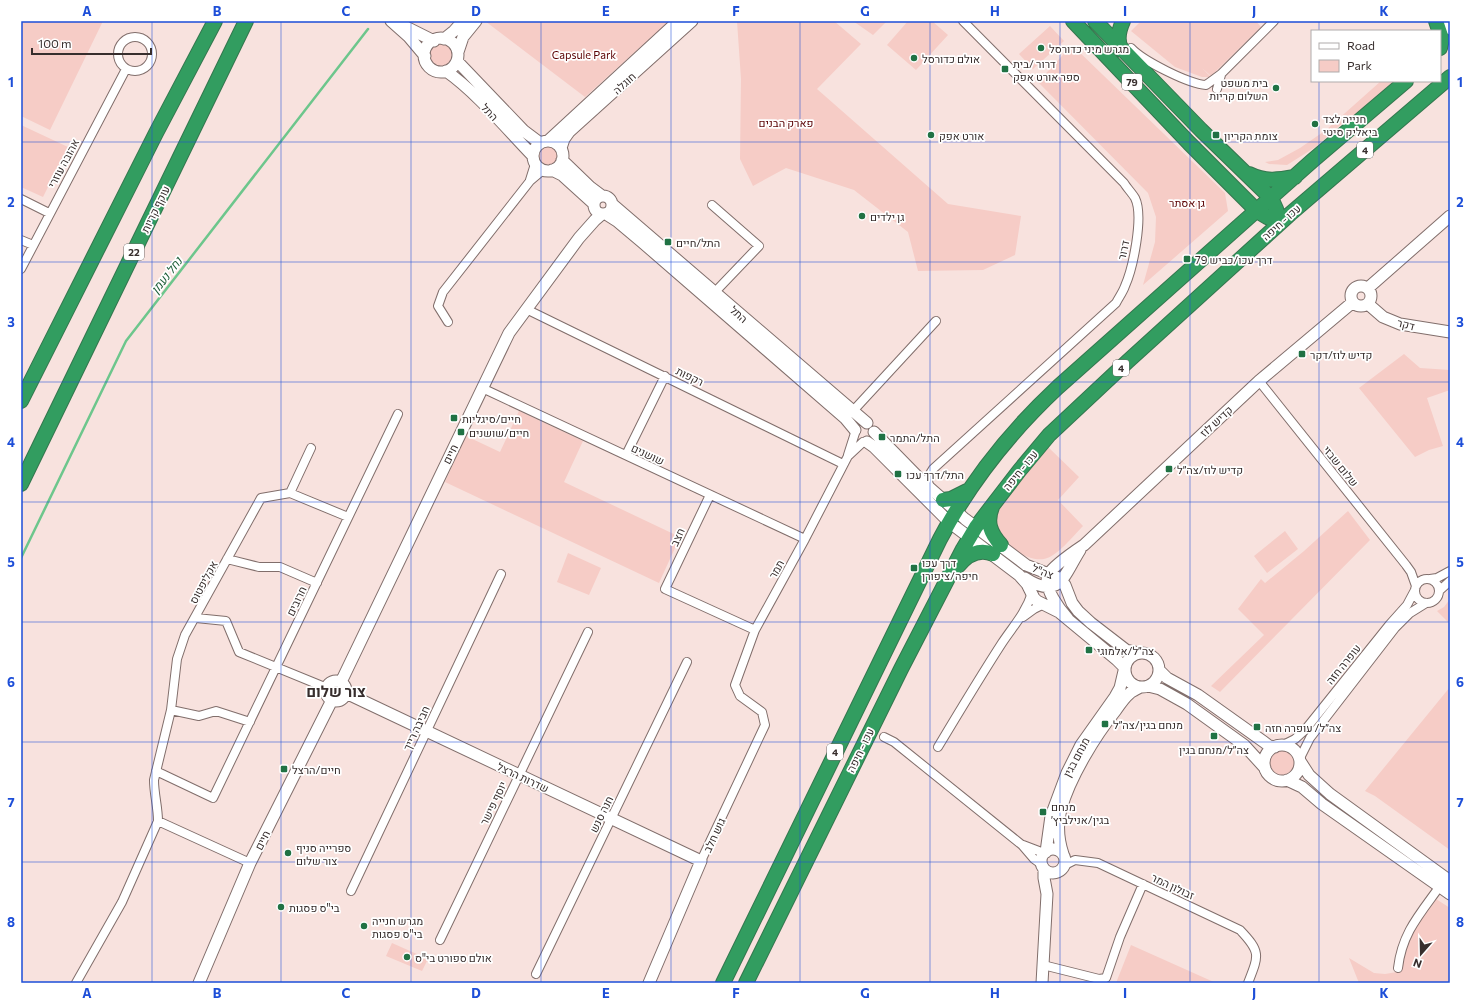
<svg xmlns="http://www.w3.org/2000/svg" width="1471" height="1004" viewBox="0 0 1471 1004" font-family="Commissioner,Heebo,sans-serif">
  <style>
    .green { fill: #f6ccc6 }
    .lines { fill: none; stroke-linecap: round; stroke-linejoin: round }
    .stream { stroke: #6dc68c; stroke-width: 2.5 }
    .street-casing { stroke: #816e6b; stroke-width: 10 }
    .secondary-casing { stroke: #816e6b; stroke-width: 13 }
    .highway-casing { stroke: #34764e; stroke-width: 16 }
    .street { stroke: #fff; stroke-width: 8 }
    .secondary { stroke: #fff; stroke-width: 11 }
    .highway { stroke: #329d60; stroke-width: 14 }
    .grid { fill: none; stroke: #1d4ed8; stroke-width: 1; stroke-opacity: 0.55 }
    .poi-dot { fill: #207244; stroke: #fff; stroke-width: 1.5 }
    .labels { text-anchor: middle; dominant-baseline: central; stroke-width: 3.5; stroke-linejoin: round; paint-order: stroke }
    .shield { fill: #fff; stroke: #736d6c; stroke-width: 1 }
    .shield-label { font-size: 10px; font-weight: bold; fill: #372e2d }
    .poi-label { font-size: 11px; fill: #372e2d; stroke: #fff; text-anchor: start }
    .park-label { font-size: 11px; fill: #5a0002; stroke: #fff }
    .street-label { font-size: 11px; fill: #372e2d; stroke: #fff }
    .water-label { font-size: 12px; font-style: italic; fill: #1d5e38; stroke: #fff }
    .district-label { font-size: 15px; font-weight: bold; fill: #372e2d; stroke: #fff }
    .neatline { fill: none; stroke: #1d4ed8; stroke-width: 1.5 }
    .grid-label { font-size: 13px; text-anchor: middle; font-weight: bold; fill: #1d4ed8 }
  </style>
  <rect width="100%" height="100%" fill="#f8e2de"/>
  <path class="green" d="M21 21H103L50 130 21 116Z
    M485 21H669L585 97Z
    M737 21H834L861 44 817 89 948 204 1021 216 1015 255 983 270 918 271 908 232 854 190 786 168 753 186 740 159 741 79Z
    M853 21H887L873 35Z
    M908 21H932L948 35 916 70 887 45Z
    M1141 21H1256L1261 27 1211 76 1202 68 1211 77H1202L1175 67 1131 31Z
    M1050 26 1064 41 1033 69 1019 54Z
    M429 55a12 12 0 1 1 24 0a12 12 0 1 1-24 0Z
    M1072 45 1225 193 1228 211 1143 285 1155 242 1156 217 1148 193 1038 82Z
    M1381 81H1396L1360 114 1345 121 1314 148 1287 165 1269 164 1265 162 1278 160 1300 148 1326 130Z
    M21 125 68 147 43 197 21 187Z
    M538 155a10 10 0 1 1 20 0a10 10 0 1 1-20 0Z
    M1404 354 1420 368 1450 370V390L1427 398 1443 446 1429 450 1415 457 1359 388Z
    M519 411 583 441 564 482 680 537 659 583 445 482 466 436 500 452Z
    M1048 447 1079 477 1058 500 1083 526C1073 536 1058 556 1044 559 1023 563 990 533 997 511 1004 492 1034 464 1048 447Z
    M1348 511 1370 540 1220 692 1211 686 1264 635 1238 609 1261 579 1265 583 1304 551Z
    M1285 531 1298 549 1267 573 1254 556Z
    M568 553 601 568 589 595 557 582Z
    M1450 599V624L1437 611 1444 607Z
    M1450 687V850L1375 796 1365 791Z
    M1269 763a13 13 0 1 1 26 0a13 13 0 1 1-26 0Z
    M1436 899 1450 908V983H1359L1349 958 1374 973 1385 974 1397 972 1402 965 1407 939Z
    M392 943 428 959 422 971 386 956Z
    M1131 945 1216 983H1116Z"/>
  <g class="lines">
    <path class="stream" d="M21 558 126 341 368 29"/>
    <defs>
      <path id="street" d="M118 54a17 17 0 1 1 34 0a17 17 0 1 1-34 0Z
        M1131 48C1143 61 1189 84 1206 85L1221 74 1274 21
        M1217 89 1221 75
        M530 180 535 164
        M21 199 49 213
        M21 240 33 245
        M21 269 126 69
        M711 295 714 293 759 246 712 205
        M526 309 843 464
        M448 322 438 306 443 292 530 181 543 170
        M1259 381 1406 565 1411 572 1416 586
        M482 388 805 539
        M852 412 936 321
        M626 455 665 376
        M848 455 855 433
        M931 489C926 482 928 476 933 469L1116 303C1119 297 1123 292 1125 286 1133 268 1144 216 1135 198 1132 193 1127 188 1124 183L963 21
        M290 493 311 448
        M710 495 665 589 755 630
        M227 559 259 567H280L317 583
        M1415 591a12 12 0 1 1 24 0a12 12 0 1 1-24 0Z
        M1430 579 1437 578 1450 571
        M1440 590 1450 581
        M1023 617 1034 609 1044 604
        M196 618 226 621 239 652 327 688
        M171 710 199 716 216 711 250 722
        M884 737 894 742 1022 845 1034 859 1041 864
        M1283 745 1295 739 1305 730 1390 624 1407 605 1415 590
        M938 747C959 712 980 677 1002 643 1014 625 1025 614 1032 593
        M1300 758 1310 738 1395 628 1410 613 1426 603
        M156 771 213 798 398 414
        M158 821 250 863
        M1023 845 1044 853
        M701 861 765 725 762 712 740 696 735 685 755 630 805 539 848 456 863 442
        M1065 865 1075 860 1098 863 1240 930C1261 952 1259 955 1248 983
        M351 891 501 574
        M440 940 588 632
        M1043 965 1099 979 1106 978 1120 937 1143 884
        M1398 968C1402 933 1420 914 1440 886
        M536 974 687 662
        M76 983 122 902 158 821C158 807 154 794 154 780L171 710 177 659 185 635 261 498 290 493 348 517"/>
      <path id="secondary" d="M391 21 409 37 425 56
        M1441 21 1450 29
        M400 24 434 41
        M424 55a17 17 0 1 1 34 0a17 17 0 1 1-34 0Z
        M444 39 454 31 463 21
        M458 52 463 37 476 21
        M457 61 524 131 540 143
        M446 71C476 92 506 128 532 155
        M549 140 678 21
        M533 156a15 15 0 1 1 30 0a15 15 0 1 1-30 0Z
        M561 148 564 139 569 132 692 21
        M562 160 590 187 602 196
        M552 170 562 175 594 204
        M594 205a9 9 0 1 1 18 0a9 9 0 1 1-18 0Z
        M612 204 867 423
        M606 214 617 221 642 242 845 418 855 430
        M1351 296a10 10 0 1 1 20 0a10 10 0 1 1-20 0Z
        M1368 288 1450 216
        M1368 304 1383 317 1400 324 1450 332
        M874 432 922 481 965 519 1026 565 1059 578 1065 585 1072 603 1078 611 1091 623 1126 650 1139 653
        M867 442 874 447 949 522 1019 575 1027 584 1034 598 1037 601 1059 612 1117 660 1125 668
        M1025 578C1060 601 1064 575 1080 550
        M1068 619C1060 610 1043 588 1048 575 1053 566 1075 551 1084 545L1259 381 1353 302
        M1125 670a17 17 0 1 1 34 0a17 17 0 1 1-34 0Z
        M1159 670 1167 678 1198 695 1264 742 1269 746 1275 747
        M326 691a10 10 0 1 1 20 0a10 10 0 1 1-20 0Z
        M341 682 509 333 579 238 595 220 602 214
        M1148 686 1160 689 1187 704 1244 745 1265 768
        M346 693 701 861 649 983
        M1264 763a18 18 0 1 1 36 0a18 18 0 1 1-36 0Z
        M1300 761 1309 775 1330 794 1450 881
        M1287 780 1302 787 1322 804 1450 894
        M1041 861a12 12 0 1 1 24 0a12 12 0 1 1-24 0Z
        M1046 852 1051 816 1067 773 1081 745 1115 697 1120 688 1124 671
        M1063 854C1058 839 1057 824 1061 809 1070 777 1095 736 1116 710 1120 704 1124 698 1130 693 1132 691 1137 689 1140 687
        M199 983 250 863 332 700
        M1042 983 1047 894 1044 878V869"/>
      <path id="highway" d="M1073 21 1189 143 1257 211 1267 217 1280 223
        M1095 21 1201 130 1271 198 1276 209 1280 223
        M1436 21 1442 39 1440 48
        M1122 50C1116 41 1119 30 1123 21
        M1249 174C1265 182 1278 180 1295 177
        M21 401 156 133 215 21
        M21 484 246 21
        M943 500 951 499 967 491
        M992 507C986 522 990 533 1001 545
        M958 566C967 555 979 548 993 554
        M723 983 940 539C970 482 1011 431 1058 387L1312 161 1406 81
        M746 983 901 669 963 549 976 527 1019 471 1049 435 1127 362 1290 214 1450 77"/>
    </defs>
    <use href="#street" class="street-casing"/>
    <use href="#secondary" class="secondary-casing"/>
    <use href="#highway" class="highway-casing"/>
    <use href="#street" class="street"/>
    <use href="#secondary" class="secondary"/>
    <use href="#highway" class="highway"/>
  </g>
  <path class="grid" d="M152 21V983M281 21V983M411 21V983M541 21V983M671 21V983M800 21V983M930 21V983M1060 21V983M1190 21V983M1319 21V31M1319 81V983M21 142H1450M21 262H1450M21 382H1450M21 502H1450M21 622H1450M21 742H1450M21 862H1450"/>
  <g class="poi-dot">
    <circle cx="1041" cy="48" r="4"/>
    <circle cx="914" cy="58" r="4"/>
    <rect x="1001" y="65" width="8" height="8" rx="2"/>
    <circle cx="1276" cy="88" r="4"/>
    <circle cx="1315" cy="124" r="4"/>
    <circle cx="931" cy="135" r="4"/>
    <rect x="1212" y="131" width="8" height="8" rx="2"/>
    <circle cx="862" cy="216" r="4"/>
    <rect x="664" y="238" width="8" height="8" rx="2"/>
    <rect x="1183" y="255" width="8" height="8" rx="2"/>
    <rect x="1298" y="350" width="8" height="8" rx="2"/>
    <rect x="450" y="414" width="8" height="8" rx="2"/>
    <rect x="457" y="428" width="8" height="8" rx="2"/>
    <rect x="878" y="433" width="8" height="8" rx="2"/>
    <rect x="1165" y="465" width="8" height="8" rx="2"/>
    <rect x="894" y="470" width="8" height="8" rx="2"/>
    <rect x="910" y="564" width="8" height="8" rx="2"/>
    <rect x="1085" y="646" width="8" height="8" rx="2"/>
    <rect x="1101" y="720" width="8" height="8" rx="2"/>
    <rect x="1253" y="723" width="8" height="8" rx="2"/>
    <rect x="1210" y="732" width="8" height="8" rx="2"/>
    <rect x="280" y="765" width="8" height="8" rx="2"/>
    <rect x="1039" y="808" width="8" height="8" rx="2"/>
    <circle cx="288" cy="853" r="4"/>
    <circle cx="281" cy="907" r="4"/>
    <circle cx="364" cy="926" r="4"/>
    <circle cx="407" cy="957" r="4"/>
  </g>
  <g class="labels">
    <g class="shield">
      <rect x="1122" y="74" width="20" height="16" rx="3"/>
      <rect x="1357" y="142" width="16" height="16" rx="3"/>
      <rect x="124" y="244" width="20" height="16" rx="3"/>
      <rect x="1113" y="360" width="16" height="16" rx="3"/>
      <rect x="827" y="744" width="16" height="16" rx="3"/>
    </g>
    <g class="shield-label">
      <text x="1132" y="82">79</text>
      <text x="1365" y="150">4</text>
      <text x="134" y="252">22</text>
      <text x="1121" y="368">4</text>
      <text x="835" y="752">4</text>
    </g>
    <g class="poi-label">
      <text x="1049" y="48">מגרש מיני כדורסל</text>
      <text x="922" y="58">אולם כדורסל</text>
      <text x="1013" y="63">דרור /בית<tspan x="1013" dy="13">ספר אורט אפק</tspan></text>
      <text x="1268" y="82" text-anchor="end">בית משפט<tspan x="1268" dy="13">השלום קריות</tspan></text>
      <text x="1323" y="118">חנייה לצד<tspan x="1323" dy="13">ביאליק סיטי</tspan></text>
      <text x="939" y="135">אורט אפק</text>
      <text x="1224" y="135">צומת הקריון</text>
      <text x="870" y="216">גן ילדים</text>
      <text x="676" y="242">התל/חיים</text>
      <text x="1195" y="259">דרך עכו/כביש 79</text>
      <text x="1310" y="354">קדיש לוז/דקר</text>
      <text x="462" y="418">חיים/סיגליות</text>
      <text x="469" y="432">חיים/שושנים</text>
      <text x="890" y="437">התל/התמר</text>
      <text x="1177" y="469">קדיש לוז/צה״ל</text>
      <text x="906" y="474">התל/דרך עכו</text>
      <text x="922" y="562">דרך עכו<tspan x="922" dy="13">חיפה/ציפורן</tspan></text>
      <text x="1097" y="650">צה״ל/אלמוגי</text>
      <text x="1113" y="724">מנחם בגין/צה״ל</text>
      <text x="1265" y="727">צה״ל/ עופרה חזה</text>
      <text x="1214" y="749" text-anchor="middle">צה״ל/מנחם בגין</text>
      <text x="292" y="769">חיים/הרצל</text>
      <text x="1051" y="806">מנחם<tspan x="1051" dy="13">בגין/אנילביץ׳</tspan></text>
      <text x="296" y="847">ספרייה סניף<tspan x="296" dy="13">צור שלום</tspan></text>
      <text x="289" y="907">בי"ס פסגות</text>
      <text x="372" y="920">מגרש חנייה<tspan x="372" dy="13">בי"ס פסגות</tspan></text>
      <text x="415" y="957">אולם ספורט בי"ס</text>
    </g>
    <g class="park-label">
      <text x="584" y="54">Capsule Park</text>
      <text x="786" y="122">פארק הבנים</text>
      <text x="1187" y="202">גן אסתר</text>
    </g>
    <g class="street-label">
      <text transform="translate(624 83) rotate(-42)">חוגלה</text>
      <text transform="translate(490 112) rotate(46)">התל</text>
      <text transform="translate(63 163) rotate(-62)">אהובה עוזרי</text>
      <text transform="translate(155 209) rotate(-64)">עוקף קריות</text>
      <text transform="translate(1281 222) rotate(-42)">עכו - חיפה</text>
      <text transform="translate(1123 250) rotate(-78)">דרור</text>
      <text transform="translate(739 314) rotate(41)">התל</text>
      <text transform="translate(1406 324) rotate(14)">דקר</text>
      <text transform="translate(690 376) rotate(26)">רקפות</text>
      <text transform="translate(1216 421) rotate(-43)">קדיש לוז</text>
      <text transform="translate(450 454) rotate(-64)">חיים</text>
      <text transform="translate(648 454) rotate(25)">שושנים</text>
      <text transform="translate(1341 466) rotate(51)">שלום שבזי</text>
      <text transform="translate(1020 470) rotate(-51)">עכו - חיפה</text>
      <text transform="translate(677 537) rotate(-65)">חצב</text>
      <text transform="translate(776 569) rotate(-61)">תמר</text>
      <text transform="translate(1043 571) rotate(22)">צה"ל</text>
      <text transform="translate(203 582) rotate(-62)">אקליפטוס</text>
      <text transform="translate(296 601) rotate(-64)">חרובים</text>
      <text transform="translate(1343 664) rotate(-51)">עופרה חזה</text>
      <text transform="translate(416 728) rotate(-65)">חביבה רייך</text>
      <text transform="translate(860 750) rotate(-64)">עכו - חיפה</text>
      <text transform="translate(1076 757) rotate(-62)">מנחם בגין</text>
      <text transform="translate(523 777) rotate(25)">שדרות הרצל</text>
      <text transform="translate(493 803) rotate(-64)">יוסף פישר</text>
      <text transform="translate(601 814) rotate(-64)">חנה סנש</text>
      <text transform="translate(714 835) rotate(-65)">גוש חלב</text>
      <text transform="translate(262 840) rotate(-63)">חיים</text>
      <text transform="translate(1173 886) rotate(25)">זבולון המר</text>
    </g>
    <g class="water-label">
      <text transform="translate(166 275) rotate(-52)">נחל נעמן</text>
    </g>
    <g class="district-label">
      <text x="336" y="691">צור שלום</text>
    </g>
  </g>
  <rect width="1471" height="1004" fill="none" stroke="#ffffff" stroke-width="44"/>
  <rect x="1311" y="30" width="130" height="52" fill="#ffffff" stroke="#afabab"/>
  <rect x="1319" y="43" width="20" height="6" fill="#ffffff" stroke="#afabab"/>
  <text x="1347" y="50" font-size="12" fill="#372e2d">Road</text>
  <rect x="1319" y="60" width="20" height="12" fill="#f6ccc6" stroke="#afabab"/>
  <text x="1347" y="70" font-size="12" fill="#372e2d">Park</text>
  <g transform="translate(1421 954) rotate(200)" stroke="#ffffff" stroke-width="3" paint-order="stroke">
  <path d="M0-3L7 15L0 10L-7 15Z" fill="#372e2d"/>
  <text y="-6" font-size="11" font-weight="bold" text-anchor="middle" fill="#372e2d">N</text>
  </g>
  <path d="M32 48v6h119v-6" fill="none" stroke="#372e2d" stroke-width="2"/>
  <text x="38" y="48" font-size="12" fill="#372e2d" stroke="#ffffff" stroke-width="3" paint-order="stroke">100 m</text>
  <rect x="22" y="22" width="1427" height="960" class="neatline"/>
  <g class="grid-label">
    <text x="87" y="16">A</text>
    <text x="217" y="16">B</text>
    <text x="346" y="16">C</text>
    <text x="476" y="16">D</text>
    <text x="606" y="16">E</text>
    <text x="736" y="16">F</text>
    <text x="865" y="16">G</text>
    <text x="995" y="16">H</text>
    <text x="1125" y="16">I</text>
    <text x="1254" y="16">J</text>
    <text x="1384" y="16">K</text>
    <text x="11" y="87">1</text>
    <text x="1460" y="87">1</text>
    <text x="11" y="207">2</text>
    <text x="1460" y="207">2</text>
    <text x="11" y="327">3</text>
    <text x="1460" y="327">3</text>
    <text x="11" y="447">4</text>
    <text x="1460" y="447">4</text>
    <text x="11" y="567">5</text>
    <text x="1460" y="567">5</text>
    <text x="11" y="687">6</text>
    <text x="1460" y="687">6</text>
    <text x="11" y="807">7</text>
    <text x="1460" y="807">7</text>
    <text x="11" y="927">8</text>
    <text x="1460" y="927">8</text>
    <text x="87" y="998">A</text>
    <text x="217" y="998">B</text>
    <text x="346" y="998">C</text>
    <text x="476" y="998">D</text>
    <text x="606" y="998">E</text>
    <text x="736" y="998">F</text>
    <text x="865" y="998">G</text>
    <text x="995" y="998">H</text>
    <text x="1125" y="998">I</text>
    <text x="1254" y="998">J</text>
    <text x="1384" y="998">K</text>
  </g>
</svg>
